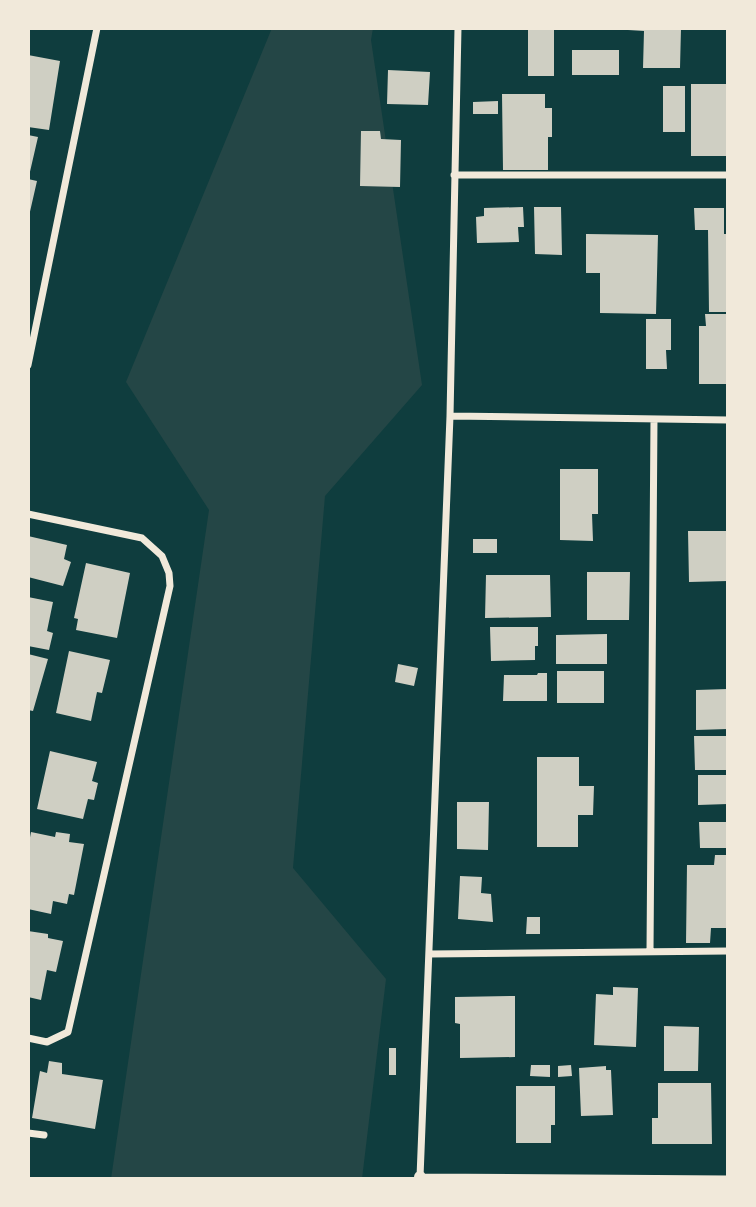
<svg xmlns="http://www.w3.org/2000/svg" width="756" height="1207" viewBox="0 0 756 1207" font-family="Ubuntu,sans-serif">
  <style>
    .green { fill: #244646 }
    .building { fill: #cfcfc3 }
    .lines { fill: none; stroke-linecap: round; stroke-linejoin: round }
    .minor { stroke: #f1e9da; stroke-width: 7 }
    .tertiary { stroke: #f1e9da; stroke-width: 12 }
  </style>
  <rect width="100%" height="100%" fill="#0f3d3e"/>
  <path class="green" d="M272 28H373L371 40 422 385 325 496 293 868 386 979 362 1179H111L209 510 126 382Z"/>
  <path class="building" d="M528 28H554V76H528Z
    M628 28H681L680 68H643L644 31 628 30Z
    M572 50H619V75H572Z
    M28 55 60 61 49 130 28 127Z
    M388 70 430 72 428 105 387 104Z
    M691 84H728V156H691Z
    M663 86H685V132H663Z
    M502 94H545V108H552V137H548V170H503Z
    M498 101V114H473V102Z
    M361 131H380L381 139 401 140 400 187 360 186Z
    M28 135 38 137 29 176H28Z
    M28 179 37 181 29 216H28Z
    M523 207 524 227H518L519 242 477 243 476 217 484 216V208Z
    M534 207H561L562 255 535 254Z
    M694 208H724V234H728V312H709L708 230H695Z
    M586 234 658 235 656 314 600 313V273H586Z
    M705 314H728V384H699V326H706Z
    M646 319H671V350H666L667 369H646Z
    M560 469H598V514H592L593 541 560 540Z
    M688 531H728V581L689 582Z
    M28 536 67 545 64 559 71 562 63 586 28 577Z
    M473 539H497V553H473Z
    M86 563 130 573 117 638 76 630 78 619 74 618Z
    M587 572H630L629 620H587Z
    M486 575H550L551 617 485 618Z
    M28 597 53 602 47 631 53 633 49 650 28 646Z
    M490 627H538V646H535V660L491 661Z
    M607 634V664H556V635Z
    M69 651 110 660 102 693 97 692 91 721 56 713Z
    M28 654 48 659 33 711 28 710Z
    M398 664 418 668 414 686 395 682Z
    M557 671H604V703H557Z
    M538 673H547V701H503L504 675H537Z
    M728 689V729L696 730V690Z
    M694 736H728V770H695Z
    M50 751 97 762 92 781 98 783 94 800 88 799 83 819 37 809Z
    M537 757H579V786H594L593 815H578V847H537Z
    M698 775H728V804L698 805Z
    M457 802H489L488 850 457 849Z
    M699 822H728V848H700Z
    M31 832 55 837 56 832 70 834 69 842 84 844 74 895 69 894 67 904 53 901 51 914 28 909 30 882H28V848Z
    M715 855H728V928H711L710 943H686L687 865H714Z
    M460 876 482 877 481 893 491 894 493 922 458 919Z
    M527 917H540V934H526Z
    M28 931 48 934V938L63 941 56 972 47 970 41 1000 28 997Z
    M613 987 638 988 636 1047 594 1045 596 994 613 995Z
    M515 996V1057L460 1058V1024L455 1023V997Z
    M664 1026 699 1027 698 1071H664Z
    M389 1048H396V1075H389Z
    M49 1061 62 1063V1074L103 1080 95 1129 32 1118 40 1071 47 1073Z
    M531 1065H550V1077L530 1076Z
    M571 1065 572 1076 558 1077V1066Z
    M606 1066V1070H611L613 1115 581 1116 579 1068Z
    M658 1083H711L712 1144H652V1118H658Z
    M516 1086H555V1125H551V1143H516Z"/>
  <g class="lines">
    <path class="minor" d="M458 28 450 416 420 1177 728 1179
      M454 175H728
      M28 365 97 28
      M450 416 728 420
      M28 514 142 538 162 556 169 573 170 586 68 1032 47 1042 28 1038
      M650 952 654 419
      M429 954 728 951
      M28 1133 44 1135"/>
    <path class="tertiary" d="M420 1177V1179"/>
  </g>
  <rect width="756" height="1207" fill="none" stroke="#f1e9da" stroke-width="60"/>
</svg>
